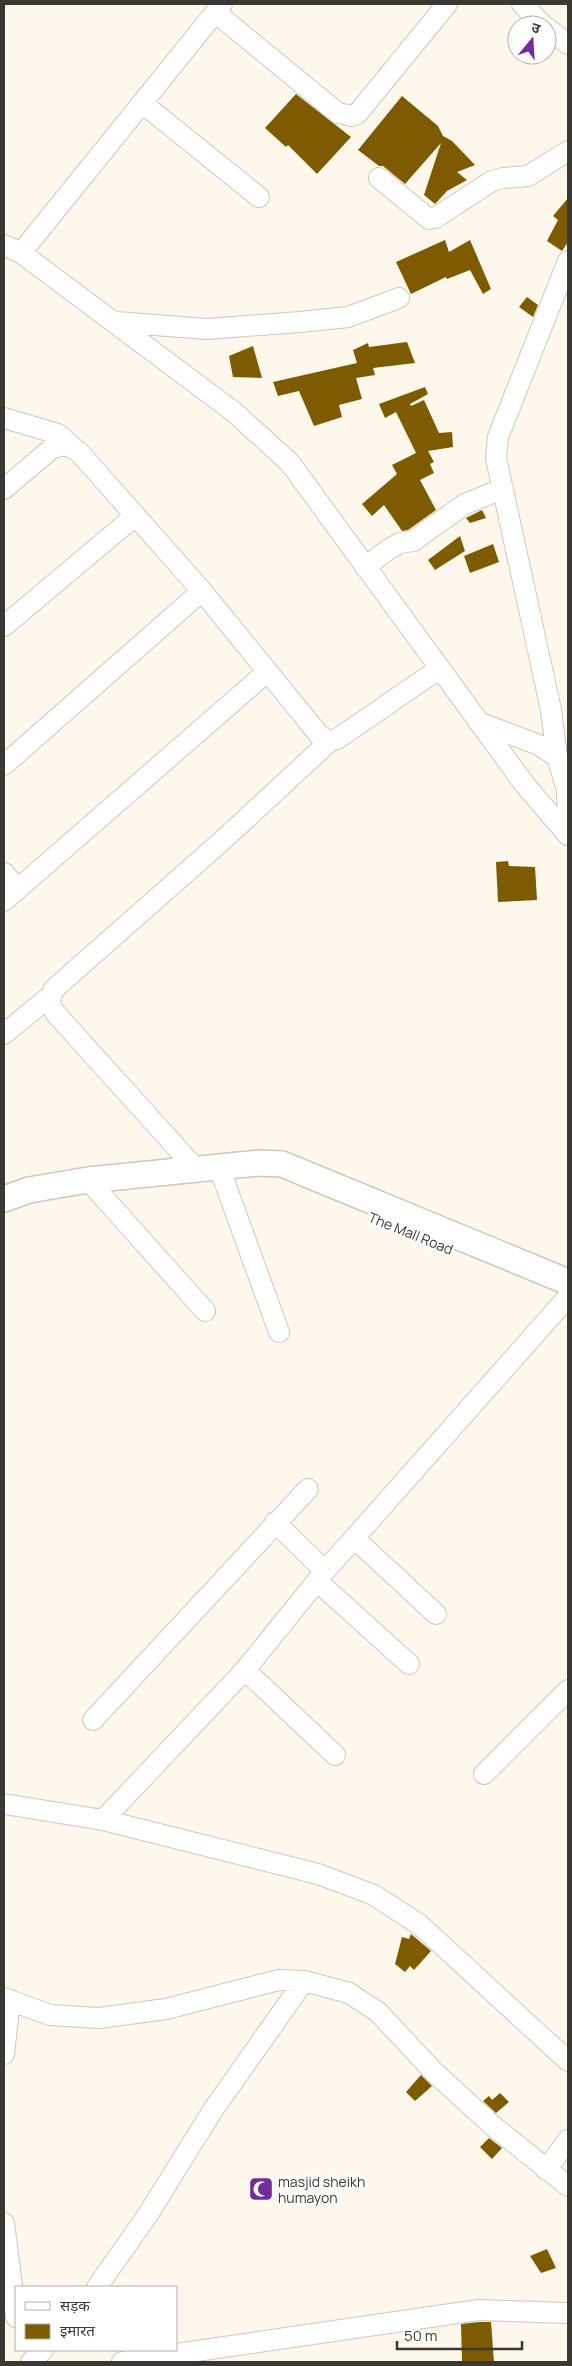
<svg xmlns="http://www.w3.org/2000/svg" width="572" height="2366" viewBox="0 0 572 2366" font-family="Manrope,'Noto Sans Devanagari',sans-serif">
  <style>
    .building { fill: #7e5b00 }
    .lines { fill: none; stroke-linecap: round; stroke-linejoin: round }
    .minor-casing { stroke: #cec8bc; stroke-width: 22 }
    .major-casing { stroke: #cec8bc; stroke-width: 28 }
    .minor { stroke: #fff; stroke-width: 20 }
    .major { stroke: #fff; stroke-width: 25 }
    .labels { text-anchor: middle; dominant-baseline: central; stroke-width: 5; stroke-linejoin: round; paint-order: stroke }
    .street-label { font-size: 14px; fill: #3a3833; stroke: #fff }
    .poi-label { font-size: 14px; fill: #3a3833; stroke: #fff; text-anchor: start }
  </style>
  <rect width="100%" height="100%" fill="#fef7eb"/>
  <path class="building" d="M296 94 351 137 317 174 288 145 286 147 265 128Z
    M402 96 438 126 443 136 452 141 475 165 457 172 467 180 447 191 435 204 424 195 441 143 405 184 383 166H379L358 150Z
    M568 198V242L562 251 547 241 558 220 553 216Z
    M445 240 449 252 470 240 491 289 483 294 470 270 447 279 446 277 411 294 396 262Z
    M527 297 538 305 533 317 519 307Z
    M407 342 415 363 373 368 375 375 356 378 362 399 339 405 342 417 314 426 299 391 278 396 273 382 357 363 353 350 368 343 369 347Z
    M253 346 262 378 233 377 229 356Z
    M425 387 428 394 410 404 411 406 424 400 439 433 452 432 453 447 428 451 434 462 430 464 434 473 420 480 436 510 408 530 402 531 384 505 372 516 362 504 397 474 392 465 416 453 396 412 385 418 379 404Z
    M482 510 486 518 470 523 466 518Z
    M460 536 465 551 435 570 428 560Z
    M493 544 499 562 470 573 464 556Z
    M508 861 509 866 535 867 537 900 498 902 496 862Z
    M411 1934 431 1951 414 1970 410 1966 405 1972 395 1964 402 1937 409 1939Z
    M421 2075 432 2086 415 2101 406 2092Z
    M500 2093 509 2102 496 2113 483 2101 489 2096 492 2100Z
    M489 2138 502 2148 492 2159 480 2147Z
    M547 2249 556 2268 541 2273 530 2256Z
    M479 2322H491L494 2362H462L461 2324Z"/>
  <g class="lines">
    <defs>
      <path id="minor" d="M522 4 543 25
        M216 13 338 113 352 116 358 113 447 4
        M547 28 568 44
        M142 103 259 197
        M379 178 429 219 435 218 492 181 503 178 528 176 568 151
        M4 245 21 253 234 412 290 463 525 785 568 835
        M21 253 222 4
        M568 261 498 437 496 458 551 710 557 757 567 790 568 817
        M116 322 207 329 300 322 348 317 399 298
        M4 418 58 434 75 449
        M4 489 51 449C63 444 68 445 79 452L202 591 320 736 330 741 337 739 439 669
        M365 567 389 549 400 543 413 541 465 504 502 489
        M4 626 135 516
        M478 722 539 745 557 757
        M4 765 202 591
        M4 873 18 889
        M4 901 267 672
        M4 1034 49 997
        M219 1167 279 1332
        M196 1169 57 1015C49 1005 48 1001 54 989L223 840 330 741
        M88 1180 205 1311
        M275 1522 325 1571
        M354 1538 436 1614
        M317 1581 409 1664
        M245 1670 335 1755
        M93 1720 308 1489
        M484 1774 568 1690
        M4 1804 103 1820 318 1874 374 1895 420 1925 568 2061
        M103 1820 245 1670 325 1571 568 1297
        M4 1998 50 2015 99 2018 166 2009 279 1980 304 1981 349 1993 378 2012 435 2073 492 2125 568 2186
        M4 2054 10 2000
        M546 2170 568 2140
        M4 2223 16 2317
        M97 2287 147 2216 213 2110 304 1981
        M31 2362 43 2350
        M122 2362 478 2310 568 2313"/>
      <path id="major" d="M4 1199 29 1190 88 1180 258 1163 282 1164 568 1282"/>
    </defs>
    <use href="#minor" class="minor-casing"/>
    <use href="#major" class="major-casing"/>
    <use href="#minor" class="minor"/>
    <use href="#major" class="major"/>
  </g>
  <defs>
    <symbol id="mosque-square" viewBox="-11 -11 22 22"><rect x="-9" y="-9" width="18" height="18" rx="4" fill="#742b9e" stroke="#fff"/><path d="M3.5-4.9A6 6 0 1 0 3.5 4.9A5 5 0 1 1 3.5-4.9Z" fill="#fff"/></symbol>
  </defs>
  <g fill-rule="evenodd">
    <use href="#mosque-square" x="247" y="2175" width="28" height="28"/>
  </g>
  <g class="labels">
    <g class="street-label">
      <text transform="translate(411 1233) rotate(22)">The Mall Road</text>
    </g>
    <g class="poi-label">
      <text x="278" y="2181">masjid sheikh<tspan x="278" dy="16">humayon</tspan></text>
    </g>
  </g>
  <rect width="572" height="2366" fill="none" stroke="#3a3833" stroke-width="10"/>
  <rect x="15" y="2286" width="162" height="65" fill="#ffffff" stroke="#b0afad"/>
  <rect x="25" y="2302" width="25" height="8" fill="#ffffff" stroke="#b0afad"/>
  <text x="60" y="2311" font-size="15" fill="#3a3833">सड़क</text>
  <rect x="25" y="2324" width="25" height="15" fill="#7e5b00" stroke="#b0afad"/>
  <text x="60" y="2336" font-size="15" fill="#3a3833">इमारत</text>
  <g transform="translate(532 40) rotate(18)"><circle r="24" fill="#ffffff" stroke="#b0afad"/>
  <path d="M0-4L9 19L0 12L-9 19Z" fill="#742b9e"/>
  <text y="-8" font-size="14" font-weight="bold" text-anchor="middle" fill="#3a3833">उ</text>
  </g>
  <path d="M397 2341v8h125v-8" fill="none" stroke="#3a3833" stroke-width="2.5"/>
  <text x="404" y="2341" font-size="15" fill="#3a3833" stroke="#ffffff" stroke-width="4" paint-order="stroke">50 m</text>
</svg>
